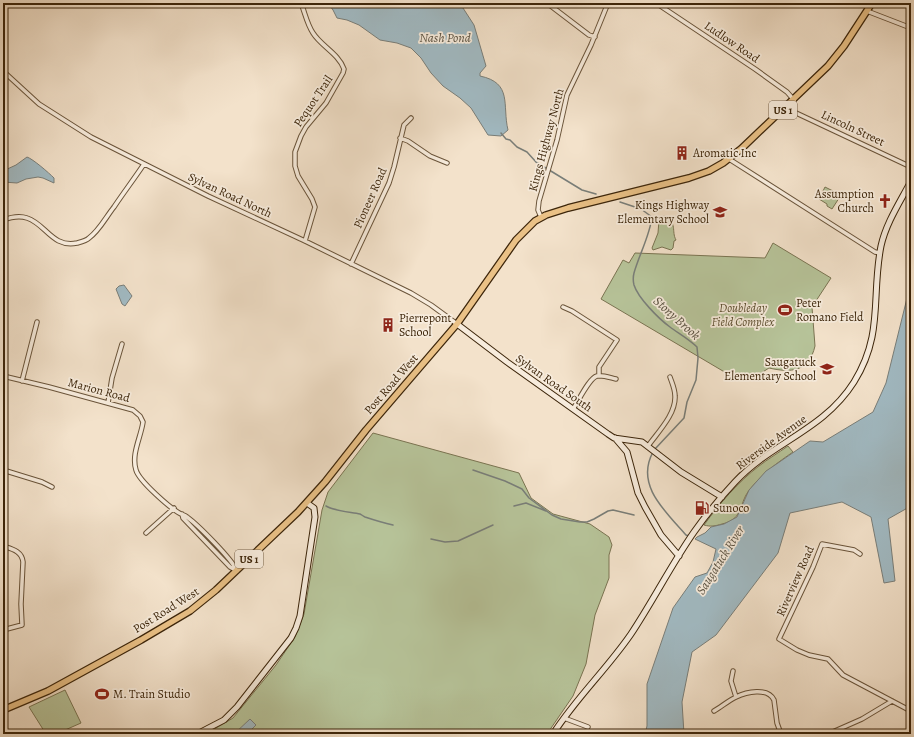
<svg xmlns="http://www.w3.org/2000/svg" width="914" height="737" viewBox="0 0 914 737" font-family="Alegreya,serif">
  <style>
    .green { fill: #b7c49a; stroke: #7a7452 }
    .water { fill: #a1bac3; stroke: #797e79 }
    .lines { fill: none; stroke-linecap: round; stroke-linejoin: round }
    .stream { stroke: #797e79; stroke-width: 1.5 }
    .street-casing { stroke: #6a543a; stroke-width: 5.5 }
    .secondary-casing { stroke: #3c250a; stroke-width: 7 }
    .primary-casing { stroke: #3c250a; stroke-width: 8 }
    .street { stroke: #f7ecdd; stroke-width: 3.5 }
    .secondary { stroke: #f7ecdd; stroke-width: 5 }
    .primary { stroke: #eac186; stroke-width: 5.5 }
    .labels { text-anchor: middle; dominant-baseline: central; stroke-width: 3.5; stroke-linejoin: round; paint-order: stroke }
    .shield { fill: #f7ecdd; stroke: #746149; stroke-width: 1 }
    .shield-label { font-size: 11px; font-weight: bold; fill: #3c250a }
    .street-label { font-size: 12px; fill: #3c250a; stroke: #f7ecdd }
    .poi-label { font-size: 12px; fill: #3c250a; stroke: #f7ecdd; text-anchor: start }
    .park-label { font-size: 12px; font-style: italic; fill: #5b4d2e; stroke: #f7ecdd }
    .water-label { font-size: 13px; font-style: italic; fill: #5a5242; stroke: #f7ecdd }
  </style>
  <rect width="100%" height="100%" fill="#f3e2cb"/>
  <filter id="stains"><feTurbulence type="fractalNoise" baseFrequency=".005" numOctaves="4"/><feColorMatrix values="0 0 0 0 .2 0 0 0 0 .09 0 0 0 0 .02 0 0 0 .5 -.17"/></filter>
  <radialGradient id="worn" r=".72"><stop offset=".6" stop-color="#630" stop-opacity="0"/><stop offset="1" stop-color="#630" stop-opacity=".3"/></radialGradient>
  <path class="green" d="M825 187 841 195 832 209 827 206V204L819 199Z
    M664 216C678 223 671 231 676 240L674 241 673 248 671 250 662 247 653 250 652 248 658 233 659 220Z
    M773 243 831 278 812 307 815 346C809 372 791 373 769 368L758 375 733 377 601 299 623 260 629 263 635 253 765 258Z
    M373 433 519 473 531 498 553 514 590 524 609 537 612 545 609 555V578L595 615 586 664 573 696 547 734H206L233 718 276 665 295 637 304 614 322 510 328 492Z
    M788 446 793 452C777 463 763 473 751 488 738 502 745 519 722 524 715 526 711 527 704 525 720 503 738 482 759 466 768 459 778 453 788 446Z
    M65 690 81 723 56 734H46L29 707Z"/>
  <path class="water" d="M328 3H425L432 4 456 3 463 8 474 25 486 66 480 73V76C513 83 502 105 508 130L501 136 488 135 471 108 460 98 443 86 431 73 421 58 411 48 397 43 380 40 359 25 347 20 337 18 333 10Z
    M27 157C33 159 49 173 54 178V183L43 178 38 177 26 179 17 183 3 182V171L16 165Z
    M911 282V506L888 519 895 581 884 583 871 517 842 502 790 513 778 553 716 635 692 652 682 702 684 734H645L647 726V684L673 608 695 577 707 573 713 562 716 549 695 539 697 537 705 533 711 527 724 524 737 517 749 490 766 471 778 463 810 441 823 442 873 412 886 383Z
    M124 285 132 296 125 306 122 304 116 289 119 286Z
    M250 719 256 725 247 734H236L235 733Z"/>
  <g class="lines">
    <path class="stream" d="M501 133 506 139 510 140 517 147 527 152 536 162 582 190 596 194
      M620 202 641 209 652 217C650 235 639 255 634 273 633 277 633 281 634 285 638 298 659 319 670 327 678 333 689 339 697 347L698 358 696 380 687 402 684 418 655 449
      M653 452C635 485 665 511 686 535L689 536
      M473 470 505 481 522 489 529 498 552 515 561 519 580 522H587L594 519 608 511 613 510 634 515
      M326 506C334 511 350 512 360 514 362 515 363 516 365 517 374 520 384 523 393 525
      M514 506 526 503 546 511
      M431 539 445 542 458 541 493 525"/>
    <defs>
      <path id="street" d="M301 3C305 13 307 24 313 33 321 46 339 54 344 69L343 73 326 103 306 127 301 136 295 152V166L298 176 312 199 315 207 305 241
        M547 3 589 35 595 37
        M656 3 755 69 787 92 794 100
        M867 11 911 28
        M3 71 39 104 91 137 208 196 305 241 411 293 431 305 457 324
        M786 107 794 112 911 167
        M400 138 408 141 430 156 447 163
        M729 159 875 252 880 253
        M541 217 538 210 539 201 557 140 567 95 591 45 608 3
        M3 220C11 217 19 215 27 218 46 224 52 248 77 243 81 242 86 241 89 238 99 231 106 217 114 207 124 192 134 179 144 164
        M351 264 389 183 394 167 404 125 411 118
        M563 307 572 311 617 340 599 367V376
        M3 376 49 387 133 410 140 416 143 422C141 437 131 454 136 470 139 481 171 509 181 514 183 515 185 515 187 517 198 525 232 559 237 571L230 567 183 518 182 514
        M22 381 37 322
        M108 403 112 378 122 344
        M573 409C578 402 589 378 597 376 603 375 611 378 616 379
        M648 446C658 432 676 414 675 396 675 389 672 383 670 377
        M3 470 42 482 52 487
        M146 533 174 508
        M3 546C12 549 22 551 23 562L21 604 22 625 3 630
        M860 554 854 550 822 544 813 567 779 639 797 650 809 655 828 659 843 675 911 711
        M733 671 731 681 736 697
        M714 711C721 707 728 701 736 697 746 692 768 687 774 700L777 723 781 734
        M564 718 588 727
        M828 734 862 719 892 701"/>
      <path id="secondary" d="M457 324 507 362 608 434 614 438 642 442 681 472 722 497
        M615 438 627 452 638 493 645 507 661 535 679 556
        M197 734 224 720 237 707 291 638 296 628 300 616 315 517 314 508 307 503
        M553 734C576 698 607 669 631 634 653 601 671 565 694 532 706 515 720 498 735 482 772 442 823 431 854 382 884 334 871 296 881 246 886 223 900 202 911 181"/>
      <path id="primary" d="M3 710 48 691 141 640 190 611 216 590 298 512 325 482 366 430 457 324 516 240 535 221 546 215 568 208 689 178 709 171 723 163 741 149 828 66 844 46 872 3"/>
    </defs>
    <use href="#street" class="street-casing"/>
    <use href="#secondary" class="secondary-casing"/>
    <use href="#primary" class="primary-casing"/>
    <use href="#street" class="street"/>
    <use href="#secondary" class="secondary"/>
    <use href="#primary" class="primary"/>
  </g>
  <defs>
    <symbol id="building-bare" viewBox="-9 -9 18 18"><path d="M-4-6H4V6H1V3H-1V6H-4ZM-2.5-4.3h1.7v1.8h-1.7ZM.8-4.3h1.7v1.8H.8ZM-2.5-1h1.7V.8h-1.7ZM.8-1h1.7V.8H.8Z" fill="#8f2418" stroke="#f7ecdd" stroke-width="2.5" paint-order="stroke"/></symbol>
    <symbol id="church-bare" viewBox="-9 -9 18 18"><path d="M-1.2-6h2.4v3.5h3.3v2.4h-3.3V6h-2.4V-.1h-3.3v-2.4h3.3Z" fill="#8f2418" stroke="#f7ecdd" stroke-width="2.5" paint-order="stroke"/></symbol>
    <symbol id="school-bare" viewBox="-9 -9 18 18"><path d="M0-5L7-2L0 1L-7-2ZM-4 1L0 2.5L4 1V4Q0 6-4 4Z" fill="#8f2418" stroke="#f7ecdd" stroke-width="2.5" paint-order="stroke"/></symbol>
    <symbol id="stadium-bare" viewBox="-9 -9 18 18"><path d="M0-5a6.5 5 0 1 0 0 10a6.5 5 0 1 0 0-10ZM-3.5-1.8h7v3.6h-7Z" fill="#8f2418" stroke="#f7ecdd" stroke-width="2.5" paint-order="stroke"/></symbol>
    <symbol id="fuel-bare" viewBox="-9 -9 18 18"><path d="M-5.5-6h7V0h2V4h1.3V-2.5L3-4.5l.8-.8L6-3V5H2.5V1h-1V6h-7ZM-4.2-4.7v3.2H.2V-4.7Z" fill="#8f2418" stroke="#f7ecdd" stroke-width="2.5" paint-order="stroke"/></symbol>
  </defs>
  <g fill-rule="evenodd">
    <use href="#building-bare" x="672" y="143" width="20" height="20"/>
    <use href="#church-bare" x="875" y="191" width="20" height="20"/>
    <use href="#school-bare" x="710" y="202" width="20" height="20"/>
    <use href="#stadium-bare" x="775" y="300" width="20" height="20"/>
    <use href="#building-bare" x="378" y="315" width="20" height="20"/>
    <use href="#school-bare" x="817" y="359" width="20" height="20"/>
    <use href="#fuel-bare" x="692" y="498" width="20" height="20"/>
    <use href="#stadium-bare" x="92" y="684" width="20" height="20"/>
  </g>
  <g class="labels">
    <g class="shield">
      <rect x="769" y="101" width="28" height="18" rx="3"/>
      <rect x="235" y="550" width="28" height="18" rx="3"/>
    </g>
    <g class="shield-label">
      <text x="783" y="110">US 1</text>
      <text x="249" y="559">US 1</text>
    </g>
    <g class="street-label">
      <text transform="translate(732 42) rotate(34)">Ludlow Road</text>
      <text transform="translate(313 101) rotate(-56)">Pequot Trail</text>
      <text transform="translate(853 128) rotate(25)">Lincoln Street</text>
      <text transform="translate(546 140) rotate(-75)">Kings Highway North</text>
      <text transform="translate(230 195) rotate(25)">Sylvan Road North</text>
      <text transform="translate(370 198) rotate(-66)">Pioneer Road</text>
      <text transform="translate(554 383) rotate(35)">Sylvan Road South</text>
      <text transform="translate(391 384) rotate(-49)">Post Road West</text>
      <text transform="translate(99 390) rotate(15)">Marion Road</text>
      <text transform="translate(771 442) rotate(-36)">Riverside Avenue</text>
      <text transform="translate(795 581) rotate(-66)">Riverview Road</text>
      <text transform="translate(166 610) rotate(-32)">Post Road West</text>
    </g>
    <g class="poi-label">
      <text x="693" y="153">Aromatic Inc</text>
      <text x="874" y="194" text-anchor="end">Assumption<tspan x="874" dy="14">Church</tspan></text>
      <text x="709" y="205" text-anchor="end">Kings Highway<tspan x="709" dy="14">Elementary School</tspan></text>
      <text x="796" y="303">Peter<tspan x="796" dy="14">Romano Field</tspan></text>
      <text x="399" y="318">Pierrepont<tspan x="399" dy="14">School</tspan></text>
      <text x="816" y="362" text-anchor="end">Saugatuck<tspan x="816" dy="14">Elementary School</tspan></text>
      <text x="713" y="508">Sunoco</text>
      <text x="113" y="694">M. Train Studio</text>
    </g>
    <g class="park-label">
      <text x="743" y="308">Doubleday<tspan x="743" dy="14">Field Complex</tspan></text>
    </g>
    <g class="water-label">
      <text x="445" y="37">Nash Pond</text>
      <text transform="translate(677 318) rotate(42)">Stony Brook</text>
      <text transform="translate(720 560) rotate(-58)">Saugatuck River</text>
    </g>
  </g>
  <rect width="914" height="737" fill="none" stroke="#f3e2cb" stroke-width="16"/>
  <rect x="4" y="4" width="906" height="729" fill="none" stroke="#3c250a" stroke-width="2"/>
  <rect x="8" y="8" width="898" height="721" fill="none" stroke="#3c250a"/>
  <rect width="100%" height="100%" filter="url(#stains)"/>
  <rect width="100%" height="100%" fill="url(#worn)"/>
</svg>
